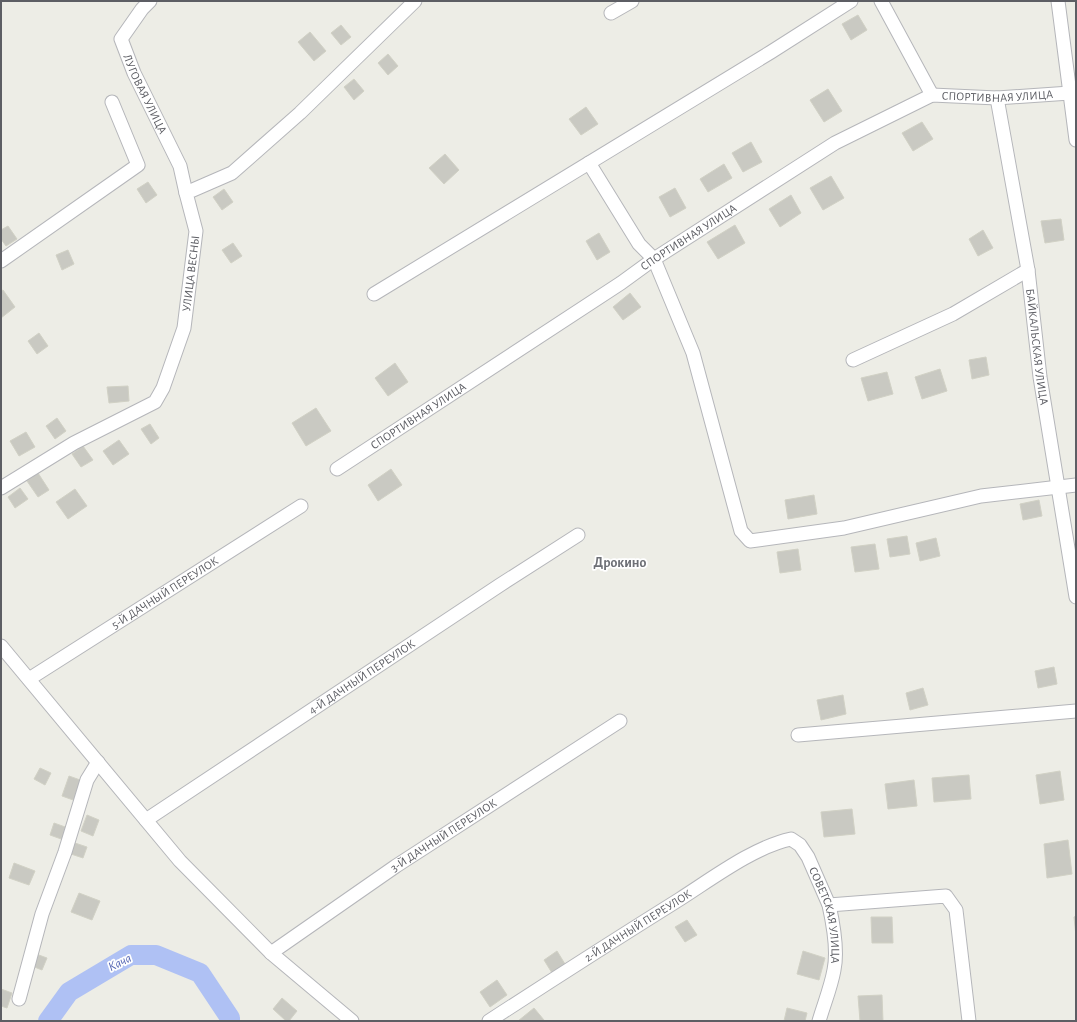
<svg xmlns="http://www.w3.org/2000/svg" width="1077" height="1022" viewBox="0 0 1077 1022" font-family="'Alegreya Sans',sans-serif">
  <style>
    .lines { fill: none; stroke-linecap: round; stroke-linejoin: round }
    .river { stroke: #afc1f4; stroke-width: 20 }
    .building { fill: #c9c9c2; stroke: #d1d1c5 }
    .minor-casing { stroke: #b5b6ba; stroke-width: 15 }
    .minor { stroke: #fff; stroke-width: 13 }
    .labels { text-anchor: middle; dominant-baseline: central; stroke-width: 3.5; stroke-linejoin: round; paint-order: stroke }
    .street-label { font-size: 12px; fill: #5d5e64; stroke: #fff }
    .water-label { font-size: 13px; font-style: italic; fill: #5566b4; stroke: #fff }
    .quarter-label { font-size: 14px; font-weight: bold; fill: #6e7076; stroke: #fff }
  </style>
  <rect width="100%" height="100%" fill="#edede6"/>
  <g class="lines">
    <path class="river" d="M48 1021 69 992 131 955H156L200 973 230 1018V1021"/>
  </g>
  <path class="building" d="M858 15 867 30 851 40 842 24Z
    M341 25 351 37 341 45 331 33Z
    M310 32 326 51 314 61 298 42Z
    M388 54 398 66 388 75 378 63Z
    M354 79 364 91 354 100 344 87Z
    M828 89 842 111 824 122 810 100Z
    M586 107 598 124 581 135 569 119Z
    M922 122 933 139 913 151 902 133Z
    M751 142 762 162 743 172 732 153Z
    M445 154 459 170 444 184 429 168Z
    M724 164 732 178 708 192 700 179Z
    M831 176 844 198 823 210 810 188Z
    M148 182 157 195 146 203 137 189Z
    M675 188 686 208 670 217 659 197Z
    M224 189 233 202 222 210 213 197Z
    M791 195 801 213 780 227 769 209Z
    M1061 219 1064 240 1045 243 1041 221Z
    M735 225 745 243 718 259 707 242Z
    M8 226 17 239 6 246 1 239V230Z
    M983 230 993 248 978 256 969 239Z
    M599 233 610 252 597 260 586 241Z
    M233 243 242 256 231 263 222 250Z
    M68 250 74 264 62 270 56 255Z
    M3 290 15 307 1 318V291Z
    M630 293 641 307 623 320 613 307Z
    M39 333 48 346 37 354 28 341Z
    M986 357 989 375 972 379 969 360Z
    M395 363 408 382 388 396 375 378Z
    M940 369 947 391 922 399 915 377Z
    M887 372 893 394 868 401 861 378Z
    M128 386 129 401 109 403 107 387Z
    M316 408 331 431 306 446 292 423Z
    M57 418 66 431 55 439 46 426Z
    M150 424 159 438 151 444 141 429Z
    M26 432 35 447 19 456 10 441Z
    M119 440 129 454 113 465 103 451Z
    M83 446 93 460 81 467 72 454Z
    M391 469 402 485 378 501 368 485Z
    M38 473 49 490 38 497 27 481Z
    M20 488 28 499 15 508 8 497Z
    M75 489 87 506 68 519 56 502Z
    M814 495 817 514 788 519 785 500Z
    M1039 500 1042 516 1023 520 1020 504Z
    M907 536 910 554 890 557 887 539Z
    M936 538 940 556 920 561 916 543Z
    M875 544 879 569 855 572 851 547Z
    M798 549 801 570 780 573 777 552Z
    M1054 667 1057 684 1038 688 1035 671Z
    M923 688 928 705 910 710 906 693Z
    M843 695 846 714 821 720 817 700Z
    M40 768 51 773 45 785 34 779Z
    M1060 771 1064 800 1040 804 1036 775Z
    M969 775 971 799 934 802 932 778Z
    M69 776 83 781 76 801 62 796Z
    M914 780 917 806 888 809 885 784Z
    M852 809 855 834 824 837 821 812Z
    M87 815 99 820 93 836 81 831Z
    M54 823 68 828 64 840 50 835Z
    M1068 840 1072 874 1047 878 1044 844Z
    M75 843 87 847 83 858 71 854Z
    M14 863 35 871 29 885 9 878Z
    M79 893 100 901 92 920 71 912Z
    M1076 916V936L1074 917Z
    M871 917H892L893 943H872Z
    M687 920 697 935 685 942 675 927Z
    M557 951 565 964 552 973 544 960Z
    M803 951 825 958 819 980 797 974Z
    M36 954 47 958 42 970 32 966Z
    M497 980 507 995 490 1007 480 992Z
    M1 989 12 993 7 1008 1 1006Z
    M882 995 883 1021H860L858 996Z
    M282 998 297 1011 289 1021H286L273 1009Z
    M534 1008 544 1020 542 1021H518Z
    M787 1008 807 1013 805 1021H784Z"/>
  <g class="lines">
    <defs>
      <g id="minor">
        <path id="s1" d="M150 1 142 9 121 39 134 73 180 166 186 193"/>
        <path d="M881 1 932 95"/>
        <path d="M1058 1 1076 140"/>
        <path d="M611 13 632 1"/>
        <path id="s2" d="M997 98 1028 270 1040 377 1076 597"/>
        <path d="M589 163 639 244 654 259 693 353 741 531 750 541 844 528 981 496 1076 485"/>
        <path d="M1 261 138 165 112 102"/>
        <path d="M374 294 771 52 851 1"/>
        <path d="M853 360 953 314 1028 270"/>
        <path id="s3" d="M337 469 621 283 654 259 835 143 932 95 997 98 1070 93"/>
        <path id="s4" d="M1 488 74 443 155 402 163 388 184 328 196 231 186 193 232 173 300 113 415 1"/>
        <path d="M1 646 180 861 271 953 352 1021"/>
        <path id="s5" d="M29 679 301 506"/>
        <path d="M798 735 1076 711"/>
        <path id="s6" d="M146 820 500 585 578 535"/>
        <path d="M829 905 946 896 956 910 969 1021"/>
        <path id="s7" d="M271 953 396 866 620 721"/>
        <path d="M19 999 42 914 65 852 87 780 98 762"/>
        <path id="s8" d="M489 1021C552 980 616 939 680 899 713 878 754 847 791 839L800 845 808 857 829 905C833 923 838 951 834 970 831 987 824 1004 819 1021"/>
      </g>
    </defs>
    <use href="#minor" class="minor-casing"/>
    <use href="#minor" class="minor"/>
  </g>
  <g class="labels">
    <g class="street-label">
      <text stroke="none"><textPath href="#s1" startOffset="108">ЛУГОВАЯ УЛИЦА</textPath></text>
      <text stroke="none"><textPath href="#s3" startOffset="769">СПОРТИВНАЯ УЛИЦА</textPath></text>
      <text stroke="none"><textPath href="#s3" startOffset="421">СПОРТИВНАЯ УЛИЦА</textPath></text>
      <text stroke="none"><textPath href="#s4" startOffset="311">УЛИЦА ВЕСНЫ</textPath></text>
      <text stroke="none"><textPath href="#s2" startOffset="252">БАЙКАЛЬСКАЯ УЛИЦА</textPath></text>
      <text stroke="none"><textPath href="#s3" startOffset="97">СПОРТИВНАЯ УЛИЦА</textPath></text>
      <text stroke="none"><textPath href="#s5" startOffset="161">5-Й ДАЧНЫЙ ПЕРЕУЛОК</textPath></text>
      <text stroke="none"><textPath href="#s6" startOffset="259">4-Й ДАЧНЫЙ ПЕРЕУЛОК</textPath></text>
      <text stroke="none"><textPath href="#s7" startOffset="209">3-Й ДАЧНЫЙ ПЕРЕУЛОК</textPath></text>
      <text stroke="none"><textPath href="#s8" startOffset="440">СОВЕТСКАЯ УЛИЦА</textPath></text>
      <text stroke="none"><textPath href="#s8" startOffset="177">2-Й ДАЧНЫЙ ПЕРЕУЛОК</textPath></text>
    </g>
    <g class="water-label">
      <text transform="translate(120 963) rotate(-26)">Кача</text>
    </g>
    <g class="quarter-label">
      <text x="620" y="563">Дрокино</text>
    </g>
  </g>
  <rect width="1077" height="1022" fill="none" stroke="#5d5e64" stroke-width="4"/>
</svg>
